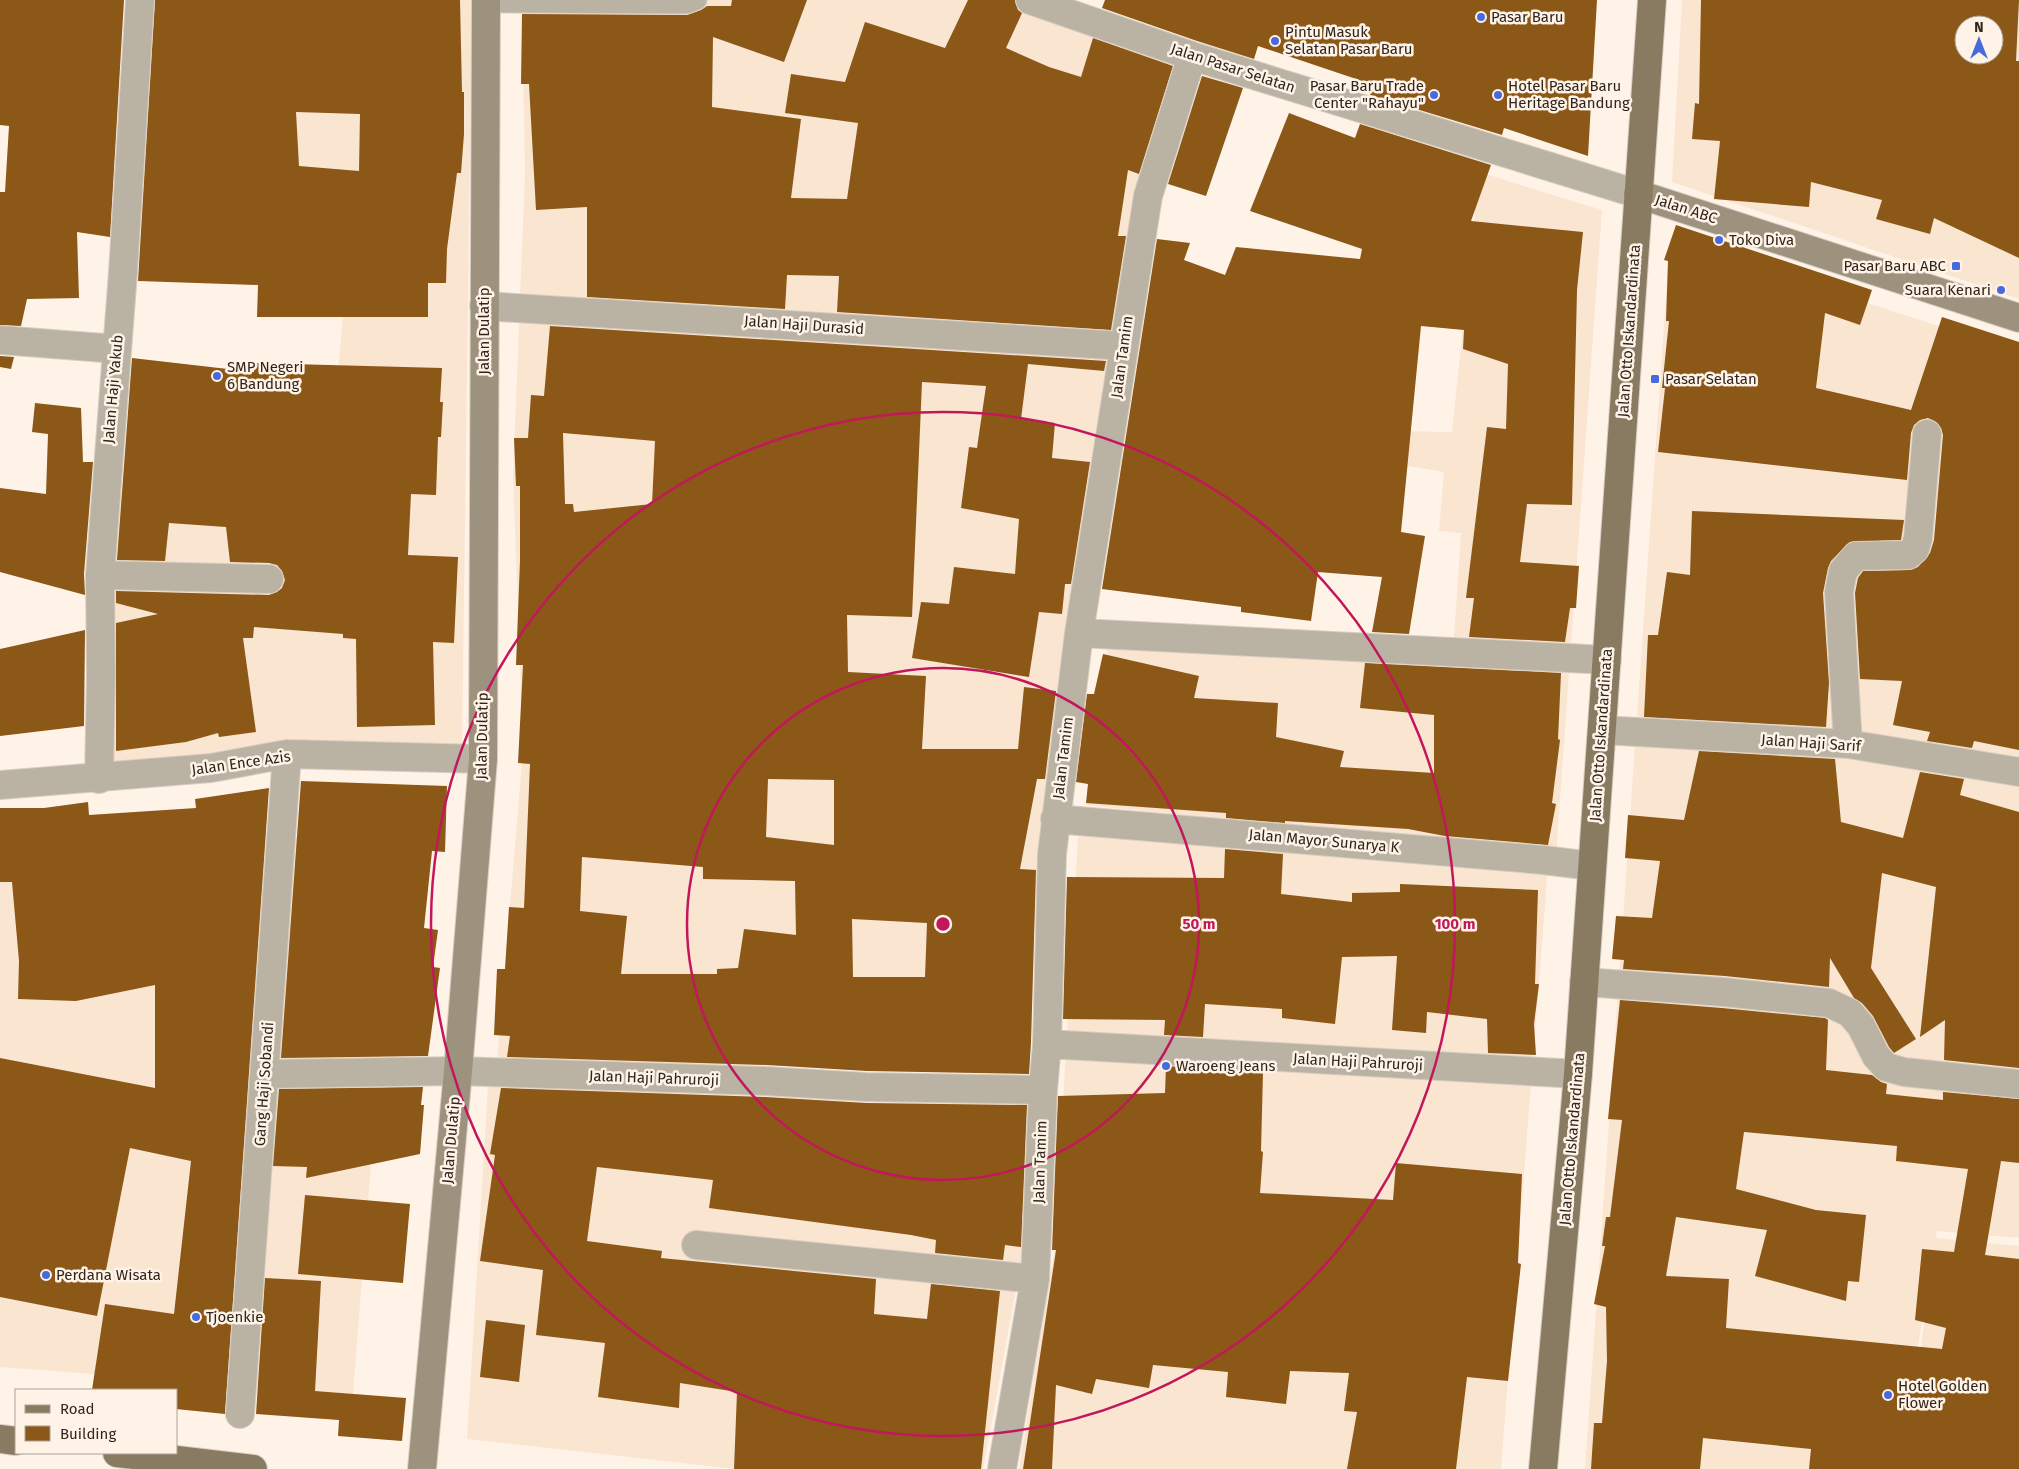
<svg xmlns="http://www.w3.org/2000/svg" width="2019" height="1469" viewBox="0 0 2019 1469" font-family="'Fira Sans',sans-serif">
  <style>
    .built { fill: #fae5d1; fill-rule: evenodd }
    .building { fill: #8b5818; fill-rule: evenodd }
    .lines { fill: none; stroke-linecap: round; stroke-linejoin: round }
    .lane-casing { stroke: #dacec3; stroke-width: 21 }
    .street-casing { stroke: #dacec3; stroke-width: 30 }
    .secondary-casing { stroke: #dacec3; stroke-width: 30 }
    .primary-casing { stroke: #dacec3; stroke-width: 30 }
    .lane { stroke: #bab3a4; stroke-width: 19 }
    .street { stroke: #bab3a4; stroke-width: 28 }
    .secondary { stroke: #9d927d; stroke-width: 28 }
    .primary { stroke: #897b61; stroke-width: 28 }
    .ring { fill: none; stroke: #c2185b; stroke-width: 2.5 }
    .poi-dot { fill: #486add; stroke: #fff3e8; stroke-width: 2 }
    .labels { text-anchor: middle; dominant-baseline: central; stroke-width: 5; stroke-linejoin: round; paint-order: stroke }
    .poi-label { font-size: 15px; fill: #30251b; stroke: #fff3e8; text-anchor: start }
    .street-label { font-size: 15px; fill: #30251b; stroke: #fff3e8 }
    .centre { fill: #c2185b; stroke: #fff3e8; stroke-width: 2.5 }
    .ring-label { font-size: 15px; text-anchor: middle; font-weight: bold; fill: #c2185b; stroke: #fff3e8; stroke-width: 5; stroke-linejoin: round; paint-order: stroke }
  </style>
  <rect width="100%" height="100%" fill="#fff3e8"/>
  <path class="built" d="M148 0H472L462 748 110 767V492L327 499 350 236 135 223Z
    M522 0H984L1170 56 1130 226 1043 823 1022 1068 497 1063 523 749 513 475 525 172Z
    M1682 0H2019V299L1672 182ZM1964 25H1994V55H1964Z
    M1479 172 1602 210 1556 856 1086 805 1108 647 1452 667 1461 533 1439 531 1444 472 1390 463 1391 431 1452 432Z
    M1670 239 2019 352V1238L1937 1231 1936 1238 2019 1246V1469L1920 1353 1932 1263 1918 1346 1836 1341 1816 1469H1585Z
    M0 815 396 845 353 1394 0 1367Z
    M1079 818 1548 867 1501 1469H1019L1055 1247Z
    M488 1085 1034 1094V1192L983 1469H735L467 1439Z"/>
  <path class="building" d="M0 0H124L110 237 77 232 79 298 27 299 21 326 0 325V192H5L9 126 0 125Z
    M155 0H460L462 92H464V134L461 173H457L447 249 446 283H428V317H257L258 285 138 281ZM296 112 360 114 359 171 299 166Z
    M732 0H807L784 62 713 37 712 107 801 119 791 198 847 199 858 123 785 113 791 74 845 82 865 22 945 48 968 0H1015L1018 10 1022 13 1006 48 1049 67 1081 77 1093 38 1173 66 1139 174 1128 170 1118 236H1126L1111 330 837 312 839 276 787 275 785 309 587 297V207L536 210 529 84H521L522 14 687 15 701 10 707 6H731Z
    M1105 0H1597L1588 156 1504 128 1502 135 1370 95 1374 85 1258 46 1254 59 1197 41 1102 8Z
    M1701 0H2019L2016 61H2019V258L1934 218 1930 234 1876 219 1882 200 1811 182 1809 207 1714 199 1720 141 1692 139 1695 103 1699 104ZM1964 25H1994V55H1964Z
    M1202 76 1243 88 1206 196 1168 184Z
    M1289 113 1355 138 1360 124 1491 165 1471 221 1583 232 1577 290 1572 505 1527 504 1520 562 1579 566 1576 608H1570L1565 642 1469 637 1474 598H1466L1487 427 1506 429 1508 364 1463 349 1464 330 1421 326 1401 532 1425 536 1409 634 1372 632 1382 577 1318 572 1311 621 1241 612V607L1102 589 1157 239 1190 243 1184 260 1225 275 1236 247 1360 259 1362 249 1250 211Z
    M1676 225 1872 290 1860 325 1825 313 1816 388 1911 410 1942 317 2019 342V750L1974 741 1972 748 1927 741 1930 732 1893 725 1902 681 1860 679 1855 593 1858 578 1863 571 1909 570 1918 567 1930 553 1934 540 1943 435 1941 428 1936 422 1928 418 1920 420 1914 425 1911 433 1907 480 1658 452 1665 388H1662L1669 321H1666L1668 261 1664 260Z
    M550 326 1106 361 1104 371 1028 364 1021 419 1055 423 1052 458 1090 462 1071 584H1065L1062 614 1039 612 1029 677 912 658 921 602 949 604 954 567 1015 574 1019 519 961 508 969 447 977 448 986 386 922 382 912 617 847 615 848 672 926 676 922 749H1018L1024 687 1056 691 1045 779H1037L1020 869 1036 870 1031 1043 1029 1074 867 1071 767 1065 507 1057 510 1036 494 1035 497 969H505L509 907 524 908 530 764 518 763 523 665H516L520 561V486H516L514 438H528L531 395 544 396ZM563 433 655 441 652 504 574 512 573 504H565ZM768 779 834 780V845L766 837ZM582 857 703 867V879L795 881 796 935 744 929 738 968 717 969V974H621L627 916 580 911ZM852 919 927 923 925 977H853Z
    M0 356 14 357 11 369 0 367Z
    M132 358 254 372V363L442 368 440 402H443L441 437H438L436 495 411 494 408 555 458 557 454 643 433 642 435 725 357 727 356 639 343 638V634L254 627 253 638H243L256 732 219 737 218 733 186 742 116 751V623L158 614 116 603V591L269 595 277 592 282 588 285 580 282 571 277 565 269 563 230 562 226 527 169 523 165 561 117 560Z
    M35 403 81 408 83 462H93L84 574 85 595 0 572V488L46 494 48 434 32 432Z
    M1692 511 1904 520 1901 540 1850 542 1831 561 1828 568 1823 593 1829 683 1826 727 1644 717 1648 635H1658L1667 572 1690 575Z
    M85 630 84 726 0 736V649Z
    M1103 654 1199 676 1194 698 1278 703 1276 737 1344 751 1340 767 1434 773V715L1360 708 1365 663 1561 673 1558 739 1560 740 1552 803 1556 804 1548 845 1445 836 1408 829 1285 821V823L1226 818V813L1086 803 1088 784 1076 782 1087 694H1094Z
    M1699 751 1835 759 1841 822 1903 838 1920 772 1964 779 1960 795 2019 812V1068L1944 1060 1945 1020 1920 1037 1936 887 1882 873 1871 968 1916 1039 1894 1053 1889 1047 1873 1016 1862 1003 1854 998 1830 958 1829 987 1725 976 1623 969 1624 960 1612 959 1616 916 1652 918 1660 861 1625 858 1628 815 1684 820Z
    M301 781 447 786 445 852 432 851 424 928 438 930 433 967 440 968 428 1056 281 1058Z
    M269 788 225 1414 176 1409V1390H92L105 1304 174 1314 191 1161 130 1148 97 1316 0 1297V1058L155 1088V985L76 1001 18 999 19 961 12 882H0V808H44L88 802 89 815 196 808 195 799Z
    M1225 849 1283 854 1281 894 1352 902V893L1400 892V884L1538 890 1535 984H1539L1534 1024 1536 1055 1488 1053 1487 1019 1427 1012 1426 1033 1392 1030 1397 956 1342 957 1335 1024 1282 1018V1009L1205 1004 1203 1037 1164 1035 1165 1020 1063 1019 1067 877 1224 878Z
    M1620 1000 1722 1008 1825 1018 1828 1020 1826 1070 1872 1075 1881 1082 1887 1084 1886 1094 1943 1100V1092L2019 1099V1163L2001 1161 1985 1255 2019 1259V1469H1809L1811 1449 1703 1438 1700 1469H1591L1594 1423H1602L1607 1361 1606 1307 1594 1304 1605 1246H1602L1606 1217H1610L1622 1120 1608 1119ZM1744 1132 1897 1146 1896 1161 1968 1169 1954 1252 1922 1249 1915 1320 1946 1328 1942 1349 1726 1328 1729 1279 1666 1276 1676 1217 1767 1230 1755 1276 1846 1301 1848 1281 1859 1282 1866 1215 1816 1210 1736 1189Z
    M1166 1066 1263 1072 1261 1151 1263 1152 1260 1193 1393 1200 1396 1163 1522 1174 1518 1263 1521 1264 1508 1381 1467 1377 1456 1469H1347L1357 1412 1344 1411 1349 1373 1290 1371 1286 1404 1226 1397 1228 1372 1153 1365 1149 1388 1096 1379 1092 1394 1056 1385 1052 1469H1023L1056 1250H1052L1058 1096 1165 1093Z
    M423 1087 421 1105H424L420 1154 306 1178 307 1167 273 1166 279 1089Z
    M501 1088 765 1097 866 1103 1027 1105 1021 1247 1005 1245 1003 1260 935 1253 936 1240 911 1235 709 1208 713 1180 597 1167 587 1241 662 1251 661 1258 876 1279 874 1314 927 1319 931 1284 1000 1291 981 1469H734L737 1392 680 1383 679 1408 598 1397 605 1343 536 1335 543 1270 480 1261 495 1155 490 1154Z
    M305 1195 410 1204 403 1283 298 1274Z
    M265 1278 321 1281 315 1391 406 1398 402 1441 338 1436 339 1420 256 1414Z
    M486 1320 525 1325 519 1382 480 1377Z"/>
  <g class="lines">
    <defs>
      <path id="lane" d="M486 3 687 4 697 0"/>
      <path id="street" d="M1030 0 1192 56 1638 194
        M484 306 1124 346
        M0 340 117 349
        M100 575 269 579
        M1079 633 1607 660
        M1602 730 1848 744 2019 772
        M1848 744 1839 592 1843 571 1856 556 1908 555 1915 549 1918 538 1927 434
        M99 779 101 675 100 575 123 272 140 0
        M0 785 211 768 287 754 483 759
        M1055 819 1543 860 1592 866
        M1584 982 1723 992 1829 1003 1850 1013 1861 1026 1876 1056 1886 1067 1904 1072 2019 1084
        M1047 1044 1578 1074
        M265 1074 458 1071 766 1081 866 1087 1043 1090
        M696 1245 1035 1279
        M240 1414 287 754
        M1002 1469 1035 1279 1043 1090 1047 1044 1052 854 1079 633 1148 196 1192 56"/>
      <path id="secondary" d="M1638 194 2019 318
        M422 1469 458 1071 483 759 486 0"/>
      <path id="primary" d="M0 1439 16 1441
        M117 1453 253 1469
        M1543 1469 1578 1074 1652 0"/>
    </defs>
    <use href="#lane" class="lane-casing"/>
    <use href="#street" class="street-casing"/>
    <use href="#secondary" class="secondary-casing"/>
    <use href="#primary" class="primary-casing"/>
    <use href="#lane" class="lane"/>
    <use href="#street" class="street"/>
    <use href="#secondary" class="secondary"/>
    <use href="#primary" class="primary"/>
  </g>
  <g class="ring">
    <circle cx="943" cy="924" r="256"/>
    <circle cx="943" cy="924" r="512"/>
  </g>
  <g class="poi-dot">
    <circle cx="1481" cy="17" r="5"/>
    <circle cx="1275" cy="41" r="5"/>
    <circle cx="1434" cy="95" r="5"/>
    <circle cx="1498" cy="95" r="5"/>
    <circle cx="1719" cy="240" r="5"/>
    <rect x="1951" y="261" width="10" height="10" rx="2.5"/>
    <circle cx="2001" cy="290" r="5"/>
    <circle cx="217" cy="376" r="5"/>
    <rect x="1650" y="374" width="10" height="10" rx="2.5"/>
    <circle cx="1166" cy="1066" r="5"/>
    <circle cx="46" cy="1275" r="5"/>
    <circle cx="196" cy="1317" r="5"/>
    <circle cx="1888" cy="1395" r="5"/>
  </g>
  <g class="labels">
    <g class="poi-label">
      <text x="1491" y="17">Pasar Baru</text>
      <text x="1285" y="32">Pintu Masuk<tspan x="1285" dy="17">Selatan Pasar Baru</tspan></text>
      <text x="1424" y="86" text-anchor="end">Pasar Baru Trade<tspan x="1424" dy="17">Center "Rahayu"</tspan></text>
      <text x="1508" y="86">Hotel Pasar Baru<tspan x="1508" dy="17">Heritage Bandung</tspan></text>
      <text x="1729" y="240">Toko Diva</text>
      <text x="1946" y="266" text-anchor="end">Pasar Baru ABC</text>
      <text x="1991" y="290" text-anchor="end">Suara Kenari</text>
      <text x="227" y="367">SMP Negeri<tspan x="227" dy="17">6 Bandung</tspan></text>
      <text x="1665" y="379">Pasar Selatan</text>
      <text x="1176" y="1066">Waroeng Jeans</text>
      <text x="56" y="1275">Perdana Wisata</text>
      <text x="206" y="1317">Tjoenkie</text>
      <text x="1898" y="1386">Hotel Golden<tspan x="1898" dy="17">Flower</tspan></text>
    </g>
    <g class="street-label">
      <text transform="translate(1233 68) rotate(18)">Jalan Pasar Selatan</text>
      <text transform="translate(1686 209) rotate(18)">Jalan ABC</text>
      <text transform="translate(804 325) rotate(4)">Jalan Haji Durasid</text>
      <text transform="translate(484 331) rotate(-90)">Jalan Dulatip</text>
      <text transform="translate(1629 331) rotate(-86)">Jalan Otto Iskandardinata</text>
      <text transform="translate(1122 357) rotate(-82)">Jalan Tamim</text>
      <text transform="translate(113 389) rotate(-85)">Jalan Haji Yakub</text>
      <text transform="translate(1601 735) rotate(-86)">Jalan Otto Iskandardinata</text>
      <text transform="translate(482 736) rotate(-89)">Jalan Dulatip</text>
      <text transform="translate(1811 743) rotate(4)">Jalan Haji Sarif</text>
      <text transform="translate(1063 758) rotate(-83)">Jalan Tamim</text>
      <text transform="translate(241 763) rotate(-8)">Jalan Ence Azis</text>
      <text transform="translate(1324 841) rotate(5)">Jalan Mayor Sunarya K</text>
      <text transform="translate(1358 1062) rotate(3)">Jalan Haji Pahruroji</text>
      <text transform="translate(654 1078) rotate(2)">Jalan Haji Pahruroji</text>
      <text transform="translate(264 1084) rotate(-86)">Gang Haji Sobandi</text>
      <text transform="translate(1572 1139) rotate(-85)">Jalan Otto Iskandardinata</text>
      <text transform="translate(451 1140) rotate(-85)">Jalan Dulatip</text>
      <text transform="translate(1040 1162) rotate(-88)">Jalan Tamim</text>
    </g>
  </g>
  <circle cx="943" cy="924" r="8" class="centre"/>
  <g class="ring-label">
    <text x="1199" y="929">50 m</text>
    <text x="1455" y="929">100 m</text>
  </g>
  <rect x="15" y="1389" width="162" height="65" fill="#fff3e8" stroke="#aca196"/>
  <rect x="25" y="1405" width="25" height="8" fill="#897b61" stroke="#aca196"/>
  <text x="60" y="1414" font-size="15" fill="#30251b">Road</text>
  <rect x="25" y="1426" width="25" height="15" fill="#8b5818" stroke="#aca196"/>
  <text x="60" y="1439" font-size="15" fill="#30251b">Building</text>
  <g transform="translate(1979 40)"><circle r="24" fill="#fff3e8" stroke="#aca196"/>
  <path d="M0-4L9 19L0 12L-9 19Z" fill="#486add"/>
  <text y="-8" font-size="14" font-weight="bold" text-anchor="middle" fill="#30251b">N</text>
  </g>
</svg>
